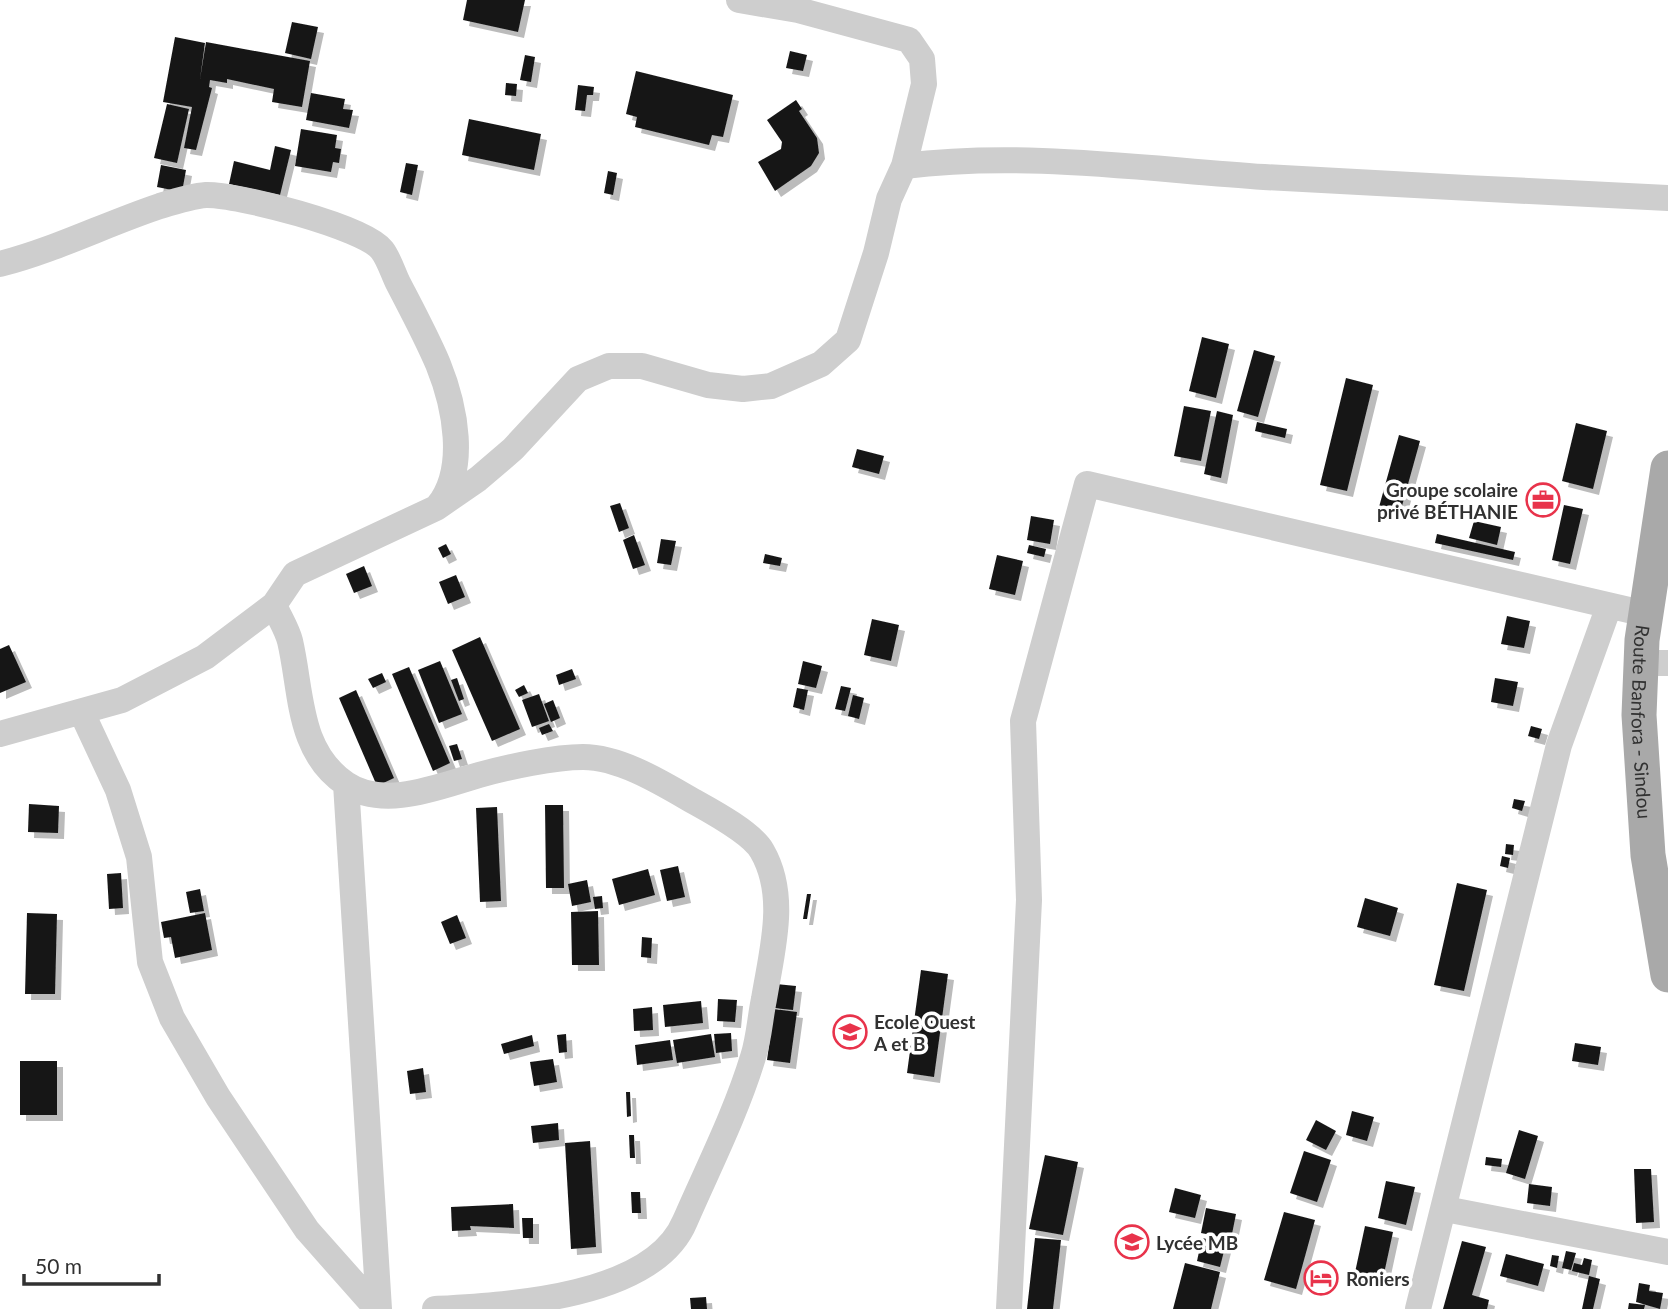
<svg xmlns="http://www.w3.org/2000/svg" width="1668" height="1309" viewBox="0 0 1668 1309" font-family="Lato,sans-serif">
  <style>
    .building { fill: #181818; filter: url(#shadow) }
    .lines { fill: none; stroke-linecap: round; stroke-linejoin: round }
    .minor { stroke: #cecece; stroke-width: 26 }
    .major { stroke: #a9a9a9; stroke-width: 35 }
    .labels { text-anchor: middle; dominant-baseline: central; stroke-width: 7; stroke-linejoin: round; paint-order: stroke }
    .poi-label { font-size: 19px; font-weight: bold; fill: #313131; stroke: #fff; text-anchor: start }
    .street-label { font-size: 19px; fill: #313131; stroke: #fff }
  </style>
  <defs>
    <filter id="shadow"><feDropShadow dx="6" dy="6" stdDeviation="0" flood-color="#0004"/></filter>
  </defs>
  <rect width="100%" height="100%" fill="#fff"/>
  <path class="building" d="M467 0H525L518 32 463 20Z
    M292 22 318 27 311 59 285 53Z
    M175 37 205 43 200 79 206 42 310 61 302 107 272 102 274 89 227 79V83L210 80 209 87 212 88 196 150 184 148 192 107 163 102Z
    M790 51 807 55 803 71 786 68Z
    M525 55 535 57 531 82 520 80Z
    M636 71 733 95 723 137 712 135 709 145 635 127 637 117 626 114Z
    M506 83 517 84 516 96 505 95Z
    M578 85 594 87 593 95H587L585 111 575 110Z
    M311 93 345 99 343 109 353 110 349 128 306 120Z
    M796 100 802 109 799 111 817 138 819 153 811 166 775 191 758 162 781 149 782 142 767 120Z
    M167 104 189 109 177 163 154 158Z
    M469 119 541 134 534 170 462 155Z
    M301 129 337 135 335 148 341 149 339 163 333 162 331 172 295 166Z
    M275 146 291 150 280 195 229 184 234 161 270 170Z
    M406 163 418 165 412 195 400 192Z
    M161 165 186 170 182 192 157 187Z
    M608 171 617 173 613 195 604 193Z
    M1202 337 1229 344 1216 398 1189 391Z
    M1254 350 1275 356 1258 417 1237 411Z
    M1346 378 1373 385 1347 491 1320 485Z
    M1184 406 1211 411 1201 461 1174 456Z
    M1217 411 1233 415 1221 478 1204 474Z
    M1257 422 1287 429 1285 438 1255 431Z
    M1576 423 1607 431 1593 489 1562 481Z
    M1399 435 1420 441 1400 513 1379 507Z
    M857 449 884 456 879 474 852 467Z
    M620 503 629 528 619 532 610 506Z
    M1564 505 1583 509 1570 564 1552 560Z
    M1031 516 1054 520 1050 544 1027 540Z
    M1474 521 1501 527 1497 545 1469 538Z
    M1437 534 1515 552 1513 560 1435 543Z
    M634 535 645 565 633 569 623 540Z
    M661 539 676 541 671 565 657 563Z
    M446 544 451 554 443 558 438 548Z
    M1029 545 1046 549 1044 557 1027 553Z
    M765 554 782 558 780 566 763 563Z
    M997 555 1023 561 1015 595 989 589Z
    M364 566 372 586 354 593 346 574Z
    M456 575 465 597 448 604 439 582Z
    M1507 616 1530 621 1524 648 1501 644Z
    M872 619 899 625 891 661 864 655Z
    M480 637 520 729 492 741 452 650Z
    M9 645 26 682 0 693V649Z
    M440 661 462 714 439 723 418 670Z
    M803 661 822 666 816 688 798 684Z
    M409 667 450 763 433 771 392 674Z
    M572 669 576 679 559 685 556 675Z
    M382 673 386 682 373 688 368 679Z
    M457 678 464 699 459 701 451 680Z
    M1495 678 1518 682 1513 706 1491 702Z
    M524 685 528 693 519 697 515 690Z
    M841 686 851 688 845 711 835 709Z
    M797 688 808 690 804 710 793 707Z
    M356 690 394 778 377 786 339 698Z
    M539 694 549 721 532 727 522 700Z
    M853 695 864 698 859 719 848 716Z
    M553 700 560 718 551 722 544 704Z
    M549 724 553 731 542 735 539 728Z
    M1531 726 1542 729 1539 739 1528 736Z
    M457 744 462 759 454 761 449 746Z
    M1514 799 1525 801 1522 811 1512 808Z
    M29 804 59 806 58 833 28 832Z
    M545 805H563L564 888H546Z
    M497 807 501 901 480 902 476 808Z
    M1506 844 1514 845 1513 855 1505 854Z
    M1502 856 1510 858 1508 868 1500 866Z
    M678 866 685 897 667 901 660 870Z
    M648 869 655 895 619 905 612 879Z
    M121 873 123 908 109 909 107 874Z
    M587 880 591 902 572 906 568 884Z
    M1457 883 1487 890 1464 991 1434 985Z
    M200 889 204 911 190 913 186 892Z
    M807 894H811L807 919H803Z
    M602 896 603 908 595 909 593 897Z
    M1365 898 1398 908 1390 936 1357 927Z
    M598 911 599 965H572L571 912Z
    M27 913 57 914 55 994H25Z
    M205 913 212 950 175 958 171 937 164 938 161 922Z
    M457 915 466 938 450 944 441 922Z
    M642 937 652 938 651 958 641 957Z
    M921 970 948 974 934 1077 907 1073Z
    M776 984 796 986 793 1010 773 1008Z
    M718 999 737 1000 735 1022 717 1021Z
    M701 1001 703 1023 665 1027 663 1005Z
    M652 1007 653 1030 634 1031 633 1009Z
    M774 1009 797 1012 790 1063 767 1060Z
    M731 1033 732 1051 716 1053 714 1034Z
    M566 1034 567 1052 559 1053 557 1035Z
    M711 1034 715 1057 677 1063 673 1040Z
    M532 1035 534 1046 504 1054 501 1044Z
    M670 1040 673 1060 637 1065 635 1045Z
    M1575 1043 1601 1047 1598 1065 1572 1061Z
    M553 1059 557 1082 534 1086 530 1062Z
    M20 1061H57V1115H20Z
    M423 1068 426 1092 410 1094 407 1071Z
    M626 1092H630L631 1116 627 1117Z
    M1352 1111 1374 1117 1367 1141 1346 1135Z
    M1316 1120 1336 1131 1326 1150 1306 1140Z
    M558 1123 559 1140 533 1143 531 1126Z
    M1519 1130 1538 1136 1525 1179 1506 1173Z
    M629 1135H634L635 1158H630Z
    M590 1141 596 1247 571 1249 565 1143Z
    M1304 1151 1331 1160 1317 1202 1290 1193Z
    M1045 1155 1078 1162 1063 1235 1029 1229Z
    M1486 1157 1502 1159 1501 1167 1485 1165Z
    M1634 1169H1651L1654 1222 1636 1223Z
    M1386 1181 1415 1187 1406 1225 1378 1218Z
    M1529 1184 1552 1187 1550 1206 1527 1203Z
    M1175 1188 1201 1195 1195 1218 1169 1212Z
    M631 1192H640L641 1213H632Z
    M513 1204 514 1228 470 1226 471 1230 452 1231 451 1207Z
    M1206 1208 1236 1214 1231 1239 1201 1233Z
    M1284 1212 1315 1220 1296 1289 1264 1280Z
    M522 1218H533V1238H523Z
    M1365 1226 1393 1232 1382 1283 1354 1277Z
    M1035 1238 1061 1240 1053 1309H1027Z
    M1202 1238 1226 1243 1220 1267 1197 1261Z
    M1462 1241 1486 1247 1472 1295 1489 1300 1487 1309H1443Z
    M1566 1251 1576 1253 1571 1270 1562 1268Z
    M1506 1254 1544 1264 1538 1286 1500 1276Z
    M1552 1255 1559 1256 1557 1268 1550 1266Z
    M1584 1258 1592 1260 1589 1275 1572 1271 1574 1263 1582 1265Z
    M1185 1263 1220 1272 1211 1309H1173Z
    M1589 1276 1600 1279 1593 1309H1582Z
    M1639 1283 1650 1285 1649 1291 1663 1293 1660 1309 1636 1302Z
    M706 1297 707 1309H691L690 1298Z
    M1629 1303 1645 1305 1644 1309H1628Z"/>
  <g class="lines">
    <path class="minor" d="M904 166C1024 151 1144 169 1264 177 1399 185 1533 191 1668 198
      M0 264C55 250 106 224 160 206 173 202 192 196 206 195 236 194 365 227 382 250 389 259 393 273 398 283 412 310 426 336 438 364 455 406 468 469 438 506
      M274 605C279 617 287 629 290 641 302 692 297 751 346 784 384 810 440 786 479 775 508 767 554 757 583 757 620 757 662 783 693 801 711 811 752 833 762 851 788 896 772 950 764 999 760 1018 759 1039 753 1057 736 1113 708 1168 685 1221 653 1298 507 1305 435 1309
      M1640 663H1668
      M82 713 118 790 139 857 150 962 172 1018 218 1097 307 1230 377 1309
      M0 734 122 700 205 657 274 605 295 574 436 508 478 479 513 449 578 379 609 366H642L708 385 743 389 771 386 821 364 848 340 876 253 889 199 904 166 924 84 922 59 909 40 798 10 739 0
      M346 784 379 1309
      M1445 1209 1668 1252
      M1009 1309 1029 900 1023 721 1087 484 1646 614
      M1418 1309 1559 745 1609 606"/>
    <path class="major" id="s1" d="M1668 468 1642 640 1639 715 1648 855 1668 975"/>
  </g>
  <defs>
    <symbol id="office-ring" viewBox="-11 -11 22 22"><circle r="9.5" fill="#fff" stroke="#e8334b" stroke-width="1.5"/><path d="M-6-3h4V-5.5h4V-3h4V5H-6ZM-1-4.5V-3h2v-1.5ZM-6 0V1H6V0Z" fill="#e8334b"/></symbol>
    <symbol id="school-ring" viewBox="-11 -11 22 22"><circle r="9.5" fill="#fff" stroke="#e8334b" stroke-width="1.5"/><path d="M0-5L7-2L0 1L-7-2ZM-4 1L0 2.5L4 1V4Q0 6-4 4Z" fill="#e8334b"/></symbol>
    <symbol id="hotel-ring" viewBox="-11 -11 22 22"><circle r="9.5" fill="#fff" stroke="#e8334b" stroke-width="1.5"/><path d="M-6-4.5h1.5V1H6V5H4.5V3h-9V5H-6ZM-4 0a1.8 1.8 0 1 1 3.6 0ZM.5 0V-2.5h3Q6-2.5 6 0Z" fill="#e8334b"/></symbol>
  </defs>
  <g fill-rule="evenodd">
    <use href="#office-ring" x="1524" y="481" width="38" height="38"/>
    <use href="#school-ring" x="831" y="1013" width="38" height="38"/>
    <use href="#school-ring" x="1113" y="1223" width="38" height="38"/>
    <use href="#hotel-ring" x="1302" y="1259" width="38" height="38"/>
  </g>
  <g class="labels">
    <g class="poi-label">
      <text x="1518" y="489" text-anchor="end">Groupe scolaire<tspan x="1518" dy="22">privé BÉTHANIE</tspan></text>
      <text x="874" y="1021">Ecole Ouest<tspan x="874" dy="22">A et B</tspan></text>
      <text x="1156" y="1242">Lycée MB</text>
      <text x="1346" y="1278">Roniers</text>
    </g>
    <g class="street-label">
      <text stroke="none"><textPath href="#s1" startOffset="256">Route Banfora - Sindou</textPath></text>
    </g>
  </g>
  <path d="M24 1274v10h135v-10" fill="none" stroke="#313131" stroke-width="3.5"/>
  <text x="35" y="1274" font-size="21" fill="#313131" stroke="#ffffff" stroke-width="5" paint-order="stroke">50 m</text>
</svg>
